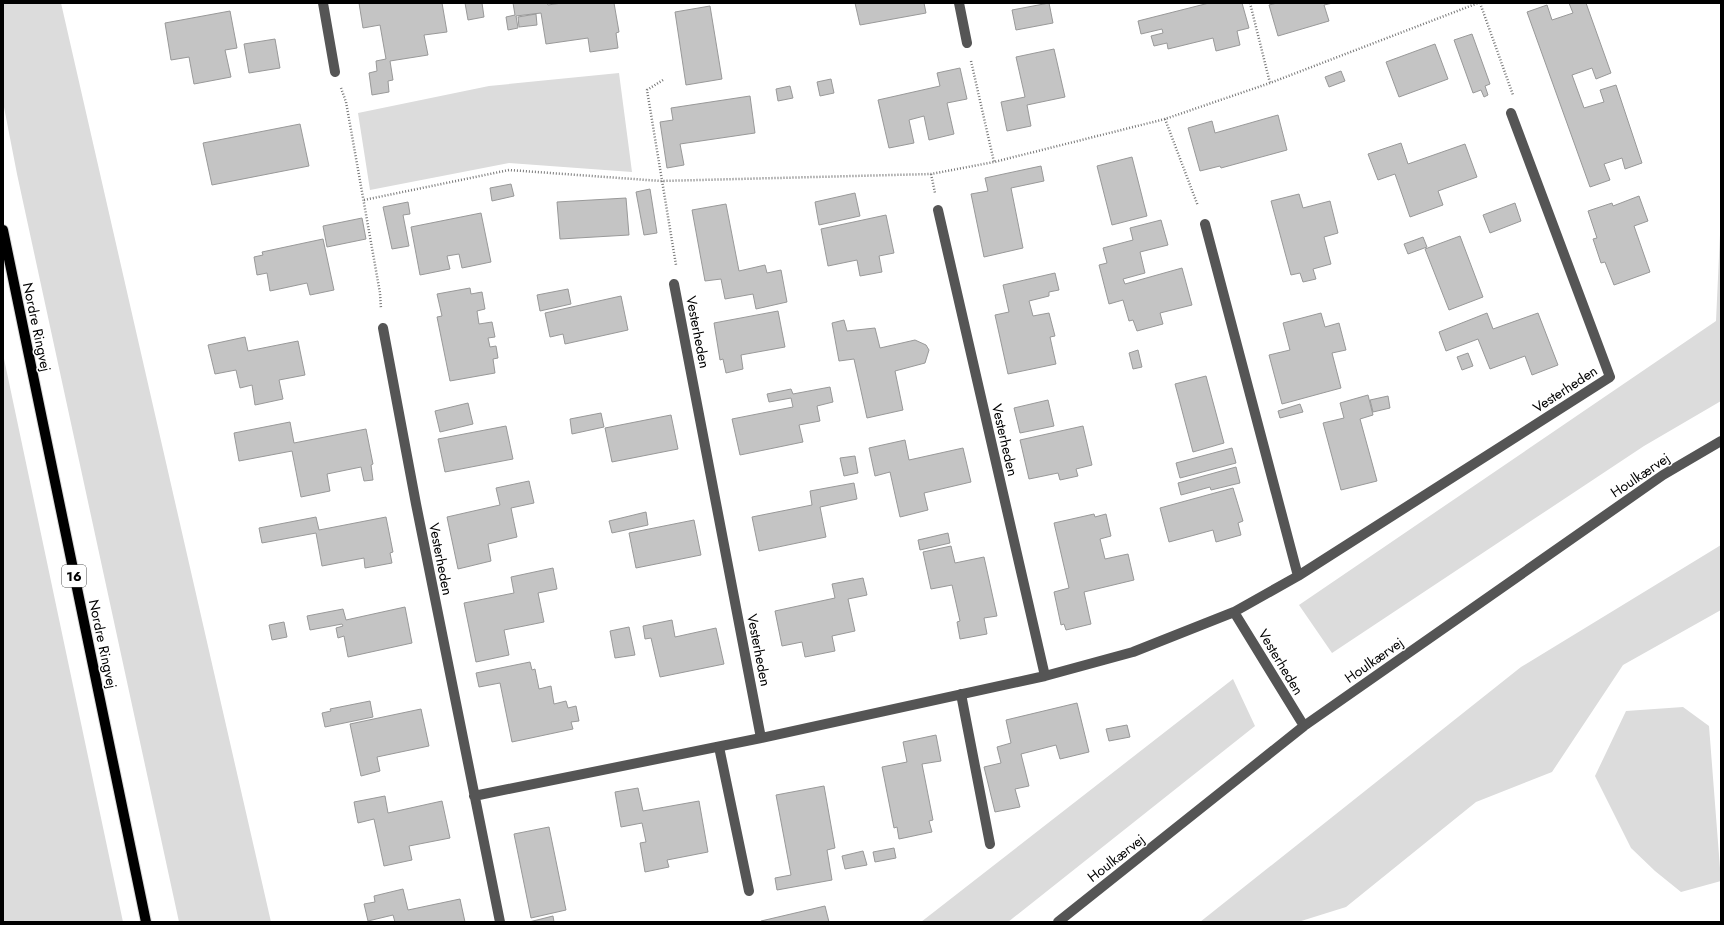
<svg xmlns="http://www.w3.org/2000/svg" width="1724" height="925" viewBox="0 0 1724 925" font-family="Jost,sans-serif">
  <style>
    .green { fill: #dcdcdc }
    .building { fill: #c4c4c4; stroke: #999 }
    .lines { fill: none; stroke-linecap: round; stroke-linejoin: round }
    .major-casing { stroke: #dbdbdb; stroke-width: 12 }
    .path { stroke: #777; stroke-width: 2.5; stroke-dasharray: 1 2; stroke-linecap: butt }
    .minor { stroke: #555; stroke-width: 10 }
    .major { stroke: #000; stroke-width: 10 }
    .labels { text-anchor: middle; dominant-baseline: central; stroke-width: 3; stroke-linejoin: round; paint-order: stroke }
    .shield { fill: #fff; stroke: #4c4c4c; stroke-width: 1 }
    .shield-label { font-size: 13px; font-weight: bold; fill: #000 }
    .street-label { font-size: 14px; fill: #000; stroke: #fff }
  </style>
  <rect width="100%" height="100%" fill="#fff"/>
  <path class="green" d="M3 3H61L271 922H179L17 174 3 102Z
    M619 73 632 172 509 163 370 190 358 113 489 86Z
    M1721 213V401L1644 446 1332 653 1299 605 1716 321Z
    M3 354 123 922H3Z
    M1721 545V610L1623 665 1552 772 1476 802 1346 907 1298 922H1200L1521 667Z
    M1233 679 1255 726 1008 922H921Z
    M1683 707 1709 726 1721 881 1681 892 1655 871 1631 848 1595 776 1626 711Z"/>
  <path class="building" d="M359 3H442L447 32 424 35 428 55 390 61 393 80 388 81 389 92 372 95 369 73 377 71 376 61 386 59 380 25 363 28Z
    M465 3H482L484 17 468 20Z
    M513 3H547L548 5 562 3H614L619 32 616 33 618 48 590 52 588 38 546 44 541 13 516 16 518 28 508 30 506 17 515 15Z
    M855 3H924L926 13 860 25Z
    M1049 3 1053 23 1016 30 1012 10Z
    M1209 3H1242L1249 28 1237 31 1240 45 1216 51 1213 38 1168 49 1167 43 1154 46 1151 36 1163 33 1162 29 1141 34 1138 21Z
    M1277 3H1333L1324 5 1329 21 1278 36 1269 5Z
    M1569 3H1586L1611 73 1596 79 1592 68 1572 75 1584 108 1604 102 1600 90 1616 85 1642 163 1625 169 1622 158 1604 164 1610 180 1590 187 1527 12 1547 5 1552 20 1573 13Z
    M710 6 722 79 686 85 675 12Z
    M230 11 237 48 225 50 231 77 194 84 189 57 171 60 165 23Z
    M536 14 537 25 519 27 518 17Z
    M1472 34 1490 84 1485 86 1488 95 1484 97 1481 90 1473 93 1454 40Z
    M275 39 280 68 249 73 244 44Z
    M1435 44 1448 79 1399 97 1386 62Z
    M1054 49 1065 97 1027 105 1031 126 1007 131 1001 102 1025 97 1016 57Z
    M960 68 967 99 947 103 954 134 929 140 924 116 909 120 914 143 889 148 878 100 940 86 937 73Z
    M1341 71 1345 81 1329 87 1325 77Z
    M831 79 834 93 820 96 817 82Z
    M790 86 793 98 778 101 776 89Z
    M750 96 755 133 680 144 684 165 667 168 660 122 673 120 671 108Z
    M1278 115 1287 150 1221 168 1220 166 1200 171 1188 128 1212 121 1215 133Z
    M300 124 309 166 212 185 203 143Z
    M1401 143 1408 164 1465 144 1477 177 1438 191 1443 205 1410 217 1395 174 1378 180 1368 154Z
    M1132 157 1147 216 1112 225 1097 166Z
    M1041 166 1044 181 1011 188 1023 248 984 257 971 194 988 191 985 178Z
    M511 184 514 196 492 201 490 188Z
    M650 189 657 233 644 235 636 192Z
    M855 193 860 216 819 225 815 202Z
    M1299 194 1303 208 1330 201 1338 233 1324 237 1331 264 1313 269 1316 279 1303 282 1300 273 1291 275 1271 201Z
    M1639 196 1648 221 1634 226 1650 272 1614 285 1605 262 1601 263 1593 239 1597 238 1588 211 1612 203 1613 206Z
    M626 198 629 235 560 239 557 202Z
    M408 202 410 214 403 215 409 246 392 249 383 207Z
    M1515 203 1521 221 1490 233 1483 215Z
    M726 204 739 271 765 265 767 273 781 270 787 302 756 309 753 294 725 299 721 279 705 281 692 210Z
    M481 213 491 262 462 268 459 254 447 256 450 269 420 275 411 227Z
    M886 215 894 253 879 256 882 272 860 276 857 260 828 266 821 229Z
    M362 218 366 239 327 247 323 226Z
    M1161 220 1168 245 1140 252 1145 273 1123 279 1125 284 1182 268 1192 305 1160 313 1163 324 1137 331 1133 320 1129 321 1123 300 1109 304 1099 265 1107 263 1103 248 1133 240 1130 228Z
    M1460 236 1483 297 1449 310 1425 249Z
    M1423 237 1427 247 1408 254 1404 244Z
    M323 239 334 290 310 295 307 283 270 291 267 273 257 275 254 257 263 255 262 252Z
    M1055 273 1059 290 1049 292V296L1029 301 1033 316 1049 313 1055 336 1050 337 1056 364 1008 374 995 315 1009 312 1003 285Z
    M470 288 471 294 482 292 485 309 477 311 479 324 492 322 495 337 488 338 490 347 496 346 498 358 493 359 495 373 450 381 437 317 442 316 437 294Z
    M568 289 571 304 540 311 537 295Z
    M621 296 628 330 565 344 563 334 550 337 545 313Z
    M778 311 785 347 741 355 743 369 726 373 723 359 720 360 714 323Z
    M1321 313 1325 327 1339 323 1346 350 1332 353 1341 388 1282 404 1269 355 1290 350 1283 323Z
    M1487 313 1493 329 1538 313 1558 365 1532 375 1525 356 1490 369 1478 339 1446 351 1439 332Z
    M844 320 847 331 875 328 880 348 915 340 926 345 929 350 925 363 895 371 903 410 867 418 854 359 839 361 832 323Z
    M245 337 248 351 298 341 305 375 279 380 283 399 255 405 252 385 240 388 236 370 215 374 208 345Z
    M1138 350 1142 367 1133 369 1129 353Z
    M1468 353 1473 366 1462 370 1457 357Z
    M1206 376 1224 443 1193 452 1175 384Z
    M830 387 833 402 817 406 820 421 799 425 803 442 740 455 732 419 793 407 791 398 769 402 767 394 791 389 793 394Z
    M1368 395 1373 415 1360 419 1377 481 1341 490 1323 423 1344 418 1340 403Z
    M1388 396 1390 408 1373 412 1370 400Z
    M1048 400 1054 426 1020 433 1014 408Z
    M468 403 473 424 440 432 435 411Z
    M1300 404 1303 412 1280 418 1278 411Z
    M601 413 604 427 572 434 570 419Z
    M671 415 678 449 612 462 605 428Z
    M290 422 294 443 366 429 373 464 371 465 373 480 364 481 361 467 327 474 330 491 301 497 292 451 239 461 234 433Z
    M506 426 513 459 445 472 438 439Z
    M1083 426 1092 465 1076 469 1078 476 1060 480 1058 473 1029 479 1020 440Z
    M905 440 909 460 963 448 971 482 924 493 928 510 900 517 890 472 875 476 869 448Z
    M1232 448 1236 463 1180 478 1176 463Z
    M855 456 858 473 844 476 840 458Z
    M1236 467 1240 483 1211 490 1210 487 1181 495 1178 483Z
    M529 481 534 503 511 508 517 537 488 544 491 561 458 569 447 517 500 505 496 488Z
    M854 483 857 499 820 507 826 537 759 551 752 517 812 505 810 491Z
    M1233 488 1243 521 1238 523 1241 535 1216 542 1213 530 1169 542 1160 508Z
    M646 512 648 525 612 533 609 521Z
    M1094 514 1095 517 1106 514 1111 536 1100 539 1105 559 1128 554 1134 580 1084 592 1091 624 1066 630 1064 624 1061 625 1054 592 1069 588 1054 523Z
    M316 517 319 530 386 517 393 552 390 553 392 563 365 568 364 558 322 566 316 533 262 543 259 528Z
    M694 520 701 555 636 568 629 533Z
    M948 533 950 543 920 550 918 540Z
    M951 546 955 563 984 557 997 616 984 618 987 634 960 639 957 622 960 621 952 585 931 589 923 552Z
    M553 568 557 589 538 593 544 622 504 630 509 655 476 662 464 603 514 593 511 577Z
    M863 578 867 595 848 599 855 631 832 636 835 651 805 657 802 642 782 646 775 611 835 598 832 584Z
    M405 607 412 643 348 657 344 636 338 638 336 628 343 626 342 624 310 630 307 616 343 609 346 620Z
    M672 620 675 637 716 628 724 664 660 677 651 638 645 639 643 626Z
    M284 622 287 637 272 640 269 625Z
    M629 627 635 655 615 658 610 631Z
    M530 662 532 670 535 669 539 689 551 686 554 704 566 701 568 708 576 706 579 721 571 722 573 729 512 742 500 683 479 687 476 673Z
    M370 701 373 717 325 727 322 713 331 711 330 709Z
    M1077 703 1089 752 1060 759 1056 745 1021 754 1029 786 1015 789 1020 807 995 812 984 767 1001 763 997 747 1011 743 1006 720Z
    M421 709 429 746 377 757 380 771 361 776 350 724Z
    M1127 725 1130 737 1109 741 1106 729Z
    M936 735 941 761 922 764 933 820 929 821 932 832 899 839 897 827 894 828 882 767 907 762 903 742Z
    M824 786 835 848 827 850 832 880 777 890 775 878 791 875 776 795Z
    M638 788 643 811 699 801 708 852 667 860 669 867 645 872 640 843 646 842 642 823 621 827 615 792Z
    M385 796 388 813 442 801 450 838 409 846 412 860 384 866 374 819 358 823 354 802Z
    M549 827 566 910 531 918 514 834Z
    M894 848 896 858 875 862 873 852Z
    M863 851 867 865 845 869 842 856Z
    M403 889 408 910 460 899 465 922H395L393 915 368 921 364 904 375 902 374 896Z
    M825 906 829 922H761V921Z
    M553 916 554 922H529Z"/>
  <g class="lines">
    <defs>
      <path id="major" d="M3 230 146 922"/>
    </defs>
    <use href="#major" class="major-casing"/>
    <path class="path" d="M1250 3 1270 83
      M1480 3 1513 95
      M971 61 994 162
      M663 80 647 90 676 265
      M341 88 346 102 380 293 381 309
      M1165 119 1198 206
      M931 174 935 193
      M364 200 509 170 661 181 931 174 994 162 1165 119 1270 83 1478 3"/>
    <path class="minor" d="M323 3 335 72
      M959 3 967 43
      M938 210 1045 676
      M1205 224 1298 576
      M674 284 761 738
      M383 328 416 504 500 922
      M1234 612 1304 726
      M961 694 990 844
      M719 747 749 891
      M474 796 761 738 1045 676 1133 652 1234 612 1298 576 1610 377 1511 113
      M1058 922 1304 726 1663 475 1721 441"/>
    <use href="#major" class="major"/>
  </g>
  <g class="labels">
    <rect class="shield" x="62" y="565" width="24" height="22" rx="3"/>
    <g class="shield-label">
      <text x="74" y="576">16</text>
    </g>
    <g class="street-label">
      <text transform="translate(37 327) rotate(78)">Nordre Ringvej</text>
      <text transform="translate(698 332) rotate(79)">Vesterheden</text>
      <text transform="translate(1565 389) rotate(-33)">Vesterheden</text>
      <text transform="translate(1005 440) rotate(77)">Vesterheden</text>
      <text transform="translate(1640 475) rotate(-34)">Houlkærvej</text>
      <text transform="translate(441 559) rotate(79)">Vesterheden</text>
      <text transform="translate(103 644) rotate(78)">Nordre Ringvej</text>
      <text transform="translate(759 650) rotate(79)">Vesterheden</text>
      <text transform="translate(1374 660) rotate(-35)">Houlkærvej</text>
      <text transform="translate(1281 662) rotate(59)">Vesterheden</text>
      <text transform="translate(1116 858) rotate(-38)">Houlkærvej</text>
    </g>
  </g>
  <rect width="1724" height="925" fill="none" stroke="#000000" stroke-width="8"/>
</svg>
